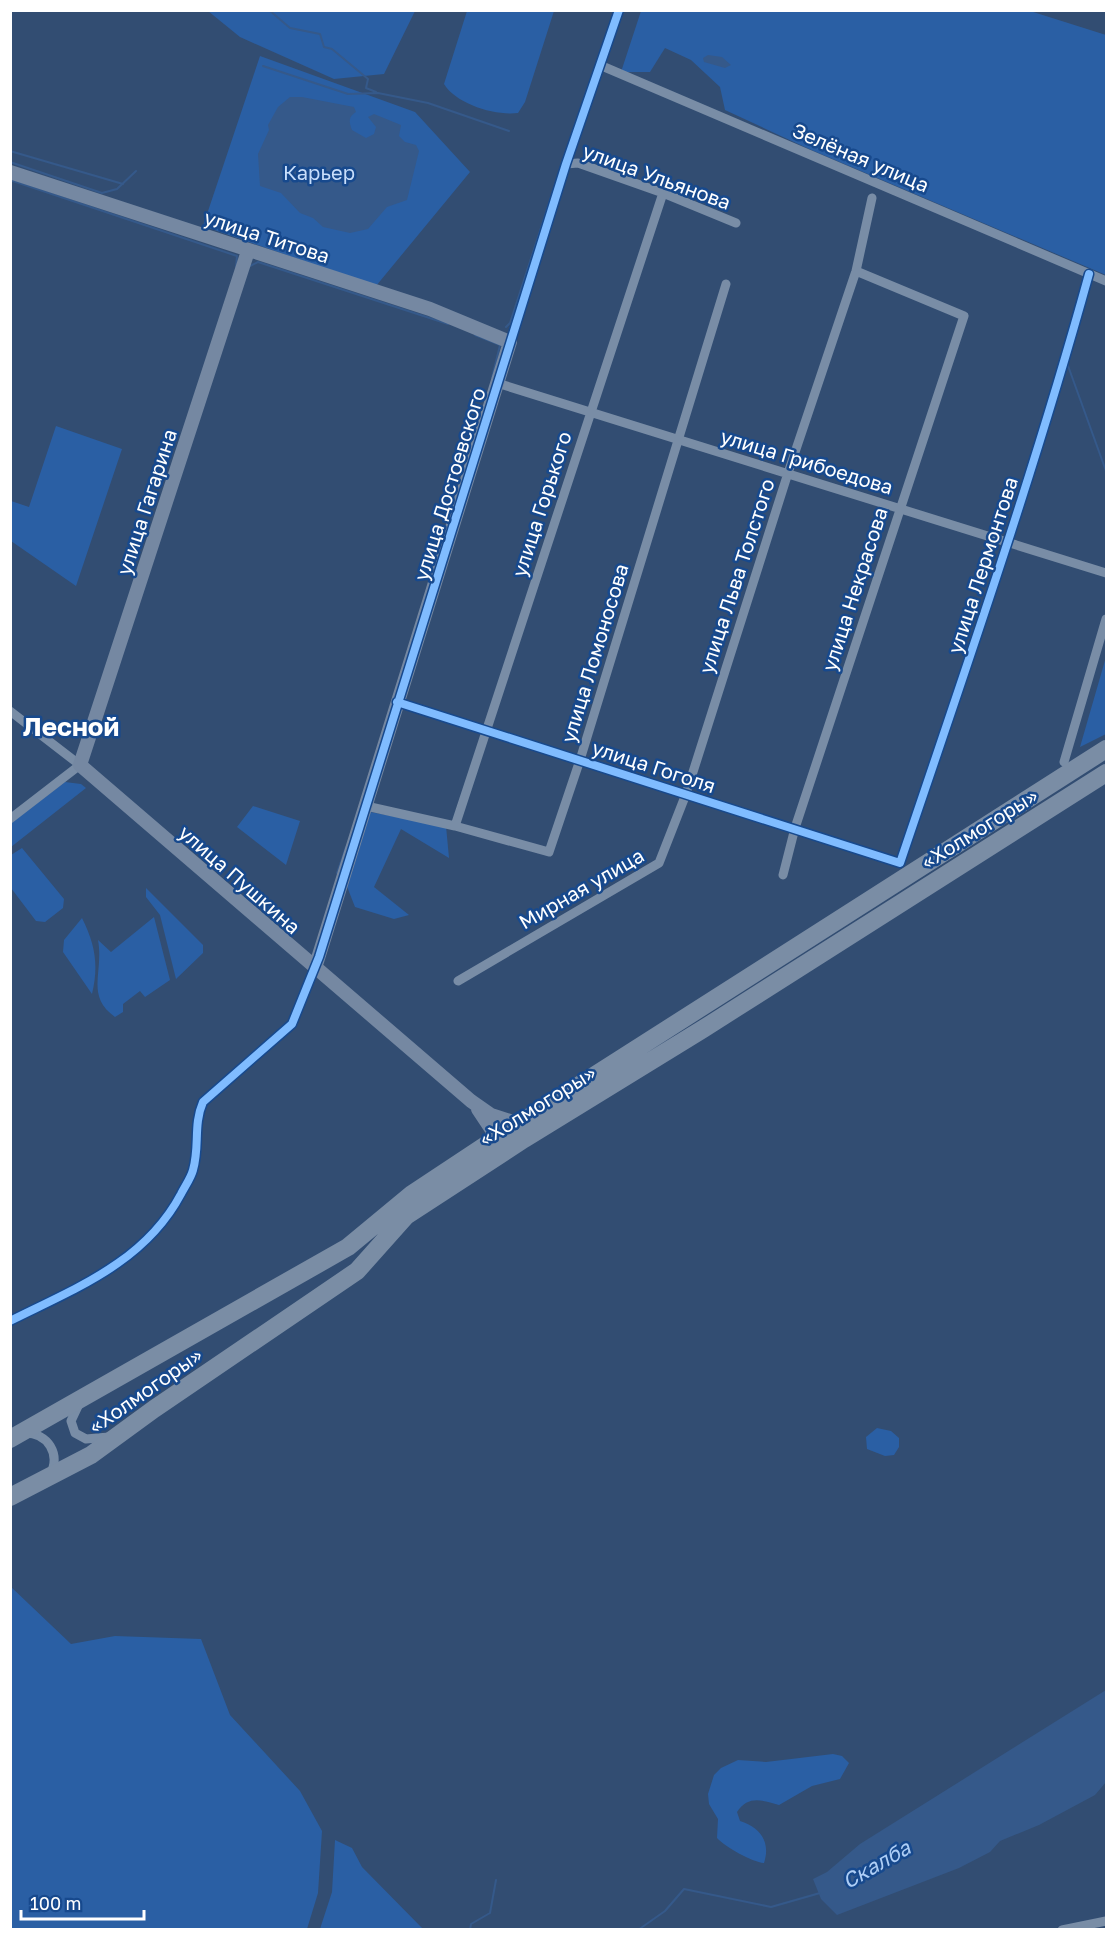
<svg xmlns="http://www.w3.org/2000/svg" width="1117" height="1940" viewBox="0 0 1117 1940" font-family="'Golos Text',sans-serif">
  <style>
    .green { fill: #2a5fa4 }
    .water { fill: #35598a }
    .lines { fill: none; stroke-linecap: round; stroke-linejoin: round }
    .stream { stroke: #35598a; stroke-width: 2 }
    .street { stroke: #798da6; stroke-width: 9 }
    .secondary { stroke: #7588a2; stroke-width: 14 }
    .highway { stroke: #7a8da5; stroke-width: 18 }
    .cycleway-casing { stroke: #17498d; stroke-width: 11 }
    .cycleway { stroke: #80bcff; stroke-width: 8 }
    .labels { text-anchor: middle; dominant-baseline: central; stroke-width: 5; stroke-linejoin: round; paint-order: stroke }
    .street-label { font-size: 20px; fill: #fff; stroke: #17498d }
    .park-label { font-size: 20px; fill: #c8defb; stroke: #17498d }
    .water-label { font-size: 21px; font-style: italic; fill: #aecef6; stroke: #17498d }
    .district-label { font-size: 26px; font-weight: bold; fill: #fff; stroke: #17498d }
  </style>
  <rect width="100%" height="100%" fill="#324d72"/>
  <path class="green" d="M208 11 414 10 415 11 384 74 334 79 240 37Z
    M467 11H554L525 102 518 113C495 116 456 104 444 84Z
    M641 11H1030L1106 35V275L809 149 725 110 720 87 691 60 665 48 650 72H621Z
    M260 56 415 112 470 172 376 286 203 226Z
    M56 426 122 449 76 586 11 541V501L29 507Z
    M1106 657V734L1080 747Z
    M65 782 81 784 86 788 11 847V823Z
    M253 806 300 821 286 865 237 827Z
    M370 812 446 826 449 858 401 829 374 887 409 915 394 919 355 907 346 884Z
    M22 848 64 899 63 908 45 922 36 921 11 888V855Z
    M146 888 203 945V953L176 979 160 915 146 897Z
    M154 917 170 980 145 997 140 991 123 1004V1012L115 1017C85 996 104 972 98 940L111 952Z
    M82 918C95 944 99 965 92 994L63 952 64 940Z
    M877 1428 891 1431 899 1438V1447L894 1455 885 1456 867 1449 866 1437Z
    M10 1586 71 1644 115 1636 201 1639 230 1715 300 1791 322 1831 318 1893 307 1929H11Z
    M833 1754 842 1756 849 1763 840 1779 812 1786 779 1805C762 1800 748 1795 737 1812L740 1821C760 1827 771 1842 764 1863 752 1862 725 1847 717 1838L718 1819 709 1804 708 1794 714 1775 721 1768 738 1760 766 1762Z
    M335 1840 352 1848 362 1867 423 1929H320L332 1892Z"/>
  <path class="water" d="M708 55 722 57 731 65 725 68 704 62 703 58Z
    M290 97H302L354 107 356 112C348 117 349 122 352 130L366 138 374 134 376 127 368 117 374 114 401 125 399 136 405 142 416 145 419 151 407 200 387 207 368 229 350 233 323 227 313 218 300 213 281 193 260 186 258 154 269 130 268 125 278 107Z
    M1106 1690V1782L1095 1795 1039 1825 1000 1841 990 1852 959 1868 837 1915 821 1899 813 1879 827 1872 860 1844Z"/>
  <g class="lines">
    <path class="stream" d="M269 10 290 28 320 34 324 47 332 49 368 79 366 88 376 92
      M263 66 348 94 378 93 428 103 509 131
      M10 151 123 184
      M10 162 102 193 117 189 136 171
      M10 180 237 256 236 267
      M250 266 258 262 448 324
      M506 327 510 323 553 191
      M475 335 500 345 492 378
      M1067 363 1106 471
      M337 873 346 847
      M470 1930 471 1924 490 1913 496 1880
      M638 1930 665 1911 684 1889 771 1907 820 1893"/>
    <path class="street" d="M602 66 1106 281
      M566 164 578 163 663 193 736 223
      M510 342 566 164 619 10
      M497 383 1106 573
      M397 702 900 863C966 668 1034 473 1089 274
      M10 711 80 765 10 819
      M1064 762 1106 619
      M366 806 455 826 549 852 580 760 726 284
      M455 826 663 193
      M783 875 795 828 964 316 856 271
      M458 981 659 863 686 794 788 473 856 271 872 198
      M10 1321C76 1288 145 1262 181 1194 185 1186 191 1178 193 1170 200 1146 193 1125 203 1102L292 1024 315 968
      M79 1404 71 1421 75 1433 86 1439 109 1437
      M25 1433C48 1433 61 1454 50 1475
      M1062 1930 1106 1921"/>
    <path class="secondary" d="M10 172 430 309 510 342 315 968
      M248 251 80 765 471 1101 491 1115 519 1124
      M478 1109 492 1130V1141"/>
    <path class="highway" d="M10 1439 348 1247 412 1194 492 1141 1106 749
      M10 1497 91 1455 154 1409 357 1271 406 1216 524 1139 703 1029 1106 773"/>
    <defs>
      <path id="cycleway" d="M397 702 900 863C966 668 1034 473 1089 274
        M10 1321C76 1288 145 1262 181 1194 185 1186 191 1178 193 1170 200 1146 193 1125 203 1102L292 1024 319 957 566 164 619 10"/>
    </defs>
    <use href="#cycleway" class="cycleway-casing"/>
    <use href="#cycleway" class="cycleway"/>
  </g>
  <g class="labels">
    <g class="street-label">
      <text transform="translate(861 157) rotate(23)">Зелёная улица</text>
      <text transform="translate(657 176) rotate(20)">улица Ульянова</text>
      <text transform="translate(267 236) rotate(18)">улица Титова</text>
      <text transform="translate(807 461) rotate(17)">улица Грибоедова</text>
      <text transform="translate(449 484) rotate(-73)">улица Достоевского</text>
      <text transform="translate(146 502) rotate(-72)">улица Гагарина</text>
      <text transform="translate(541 504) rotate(-72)">улица Горького</text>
      <text transform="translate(982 565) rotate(-72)">улица Лермонтова</text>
      <text transform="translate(736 576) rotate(-72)">улица Льва Толстого</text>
      <text transform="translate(854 589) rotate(-72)">улица Некрасова</text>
      <text transform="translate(594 653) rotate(-73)">улица Ломоносова</text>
      <text transform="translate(654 766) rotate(18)">улица Гоголя</text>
      <text transform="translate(979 828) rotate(-32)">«Холмогоры»</text>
      <text transform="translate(240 879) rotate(41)">улица Пушкина</text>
      <text transform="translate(581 888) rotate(-30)">Мирная улица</text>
      <text transform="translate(537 1105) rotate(-32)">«Холмогоры»</text>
      <text transform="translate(145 1390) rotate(-35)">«Холмогоры»</text>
    </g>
    <g class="park-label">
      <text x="319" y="172">Карьер</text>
    </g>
    <g class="water-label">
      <text transform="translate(876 1864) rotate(-30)">Скалба</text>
    </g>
    <g class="district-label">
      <text x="71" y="726">Лесной</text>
    </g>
  </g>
  <rect width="1117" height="1940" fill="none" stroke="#ffffff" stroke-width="24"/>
  <path d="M21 1910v9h123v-9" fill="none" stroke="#ffffff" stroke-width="3"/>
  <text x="30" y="1910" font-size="18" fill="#ffffff" stroke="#17498d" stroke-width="4.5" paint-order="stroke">100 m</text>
</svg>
